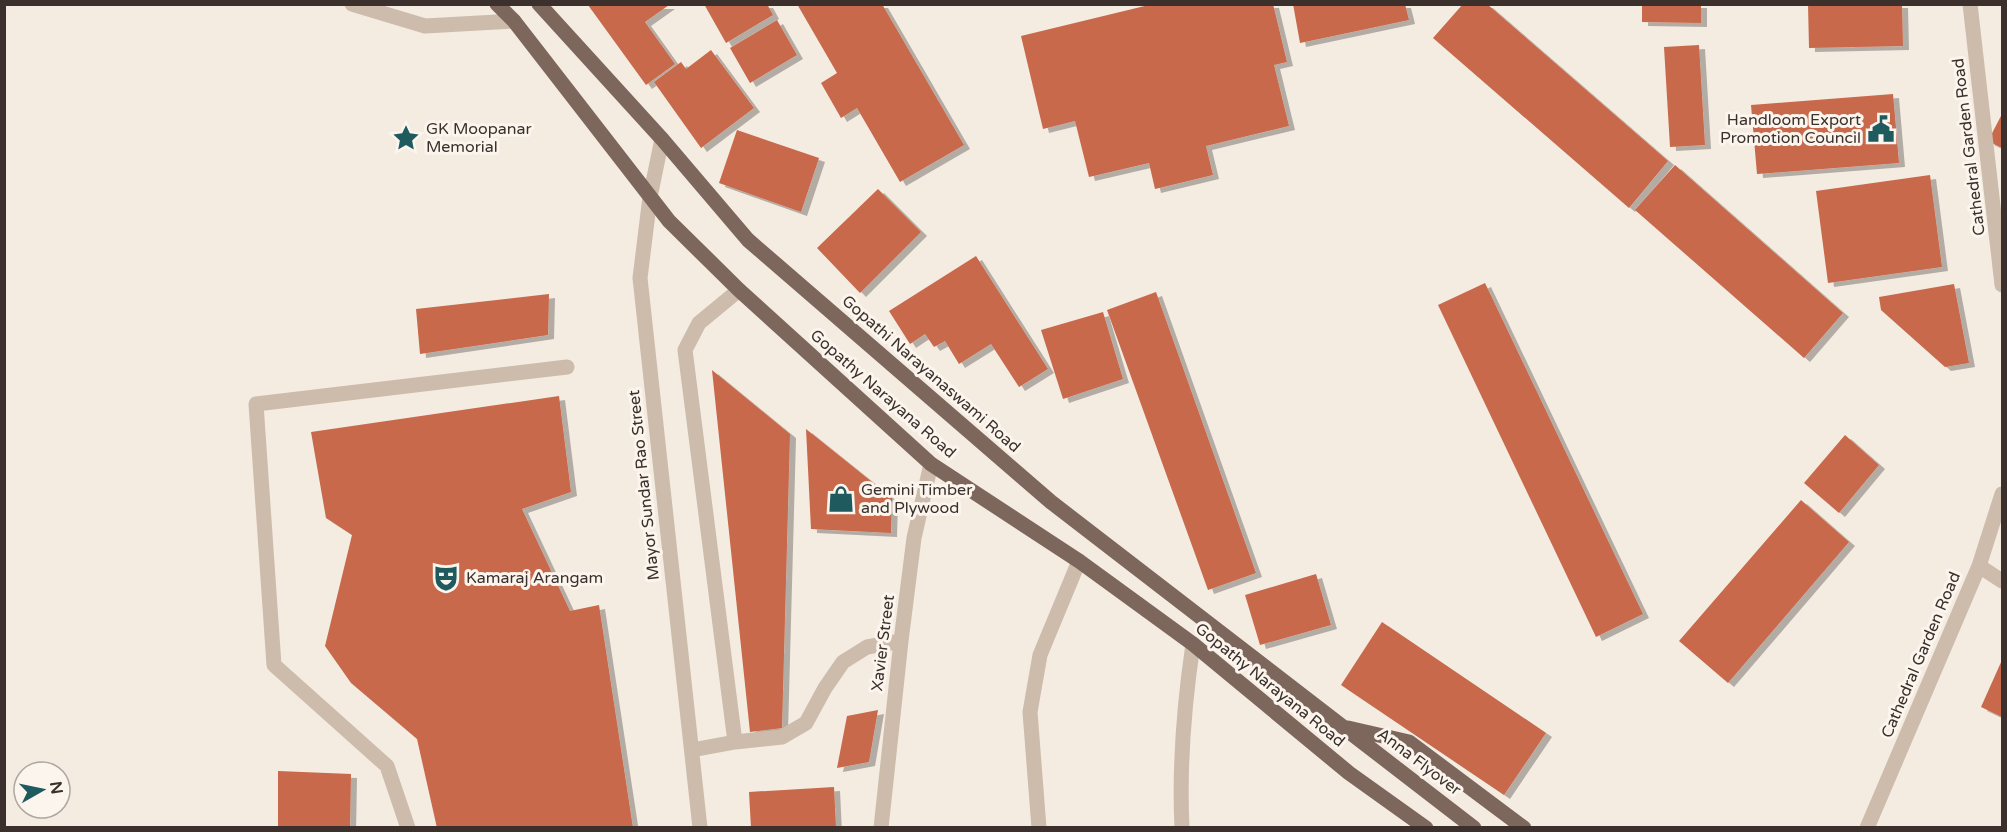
<svg xmlns="http://www.w3.org/2000/svg" width="2007" height="832" viewBox="0 0 2007 832" font-family="'Varela Round',sans-serif">
  <style>
    .building { fill: #c8694b; filter: url(#shadow) }
    .lines { fill: none; stroke-linecap: round; stroke-linejoin: round }
    .minor { stroke: #cdbbac; stroke-width: 15 }
    .major { stroke: #7d675c; stroke-width: 15 }
    .labels { text-anchor: middle; dominant-baseline: central; stroke-width: 6; stroke-linejoin: round; paint-order: stroke }
    .poi-label { font-size: 16px; fill: #3b302b; stroke: #fbf5ee; text-anchor: start }
    .street-label { font-size: 16px; fill: #3b302b; stroke: #fbf5ee }
  </style>
  <defs>
    <filter id="shadow"><feDropShadow dx="6" dy="4" stdDeviation="0" flood-color="#0004"/></filter>
  </defs>
  <rect width="100%" height="100%" fill="#f4ebe1"/>
  <path class="building" d="M704 4H767L773 15 726 43Z
    M797 4H882L964 145 900 182 857 108 841 118 821 83 837 73Z
    M1153 4H1273L1287 62 1274 65 1289 126 1206 146 1213 175 1155 189 1149 163 1089 177 1075 121 1043 129 1021 36Z
    M1293 4H1405L1409 20 1300 43Z
    M1463 4H1487L1668 161 1629 208 1433 38Z
    M1642 4H1701V23L1642 22Z
    M1808 4H1902L1903 46 1809 48Z
    M588 5H669L645 22 675 64 646 85Z
    M777 20 797 55 750 83 730 48Z
    M1699 45 1705 145 1670 147 1664 47Z
    M711 50 754 108 701 148 654 82 681 62 686 69Z
    M1893 94 1899 163 1757 174 1751 105Z
    M2002 114V148L1988 141Z
    M737 130 819 158 801 212 719 183Z
    M1675 165 1843 313 1804 358 1635 210Z
    M1930 175 1942 267 1828 283 1816 191Z
    M878 189 921 232 860 293 817 248Z
    M976 256 1048 369 1019 387 991 344 959 364 945 341 934 347 925 334 910 344 889 311Z
    M1485 283 1643 614 1596 637 1438 305Z
    M1954 284 1969 363 1945 367 1881 310 1879 297Z
    M1156 292 1256 573 1208 590 1107 310Z
    M549 294 548 335 420 354 416 309Z
    M1103 312 1123 379 1063 399 1041 330Z
    M712 370 790 434 782 728 750 732Z
    M559 396 571 492 522 509 570 611 599 605 633 828H437L417 739 351 683 325 646 352 535 326 518 311 432Z
    M806 429 892 498 891 533 811 529Z
    M1845 435 1879 465 1839 513 1804 483Z
    M1801 500 1849 542 1728 683 1679 641Z
    M1316 574 1331 625 1260 645 1245 595Z
    M1382 622 1546 733 1504 795 1341 685Z
    M2002 660V717L1981 707Z
    M878 710 869 762 837 768 847 716Z
    M278 771 351 774 350 828H278Z
    M834 787 836 828H751L749 792Z"/>
  <g class="lines">
    <path class="minor" d="M352 4 425 26 514 21
      M1970 4 2002 285
      M662 139 650 197 640 278 700 828
      M1979 566 2002 581
      M735 742 685 350 699 323 739 290
      M692 750 735 742 782 737 806 723 825 688 843 662 867 647 901 641
      M408 828 387 766 274 665 256 404 567 367
      M881 828 901 641 914 538 931 464
      M1039 828 1030 712 1040 655 1079 561
      M1182 828C1179 766 1184 705 1193 644
      M1867 828 1979 566 2002 494"/>
    <path class="major" d="M497 4 514 21 669 221 739 290 931 464 1079 561 1193 644 1349 773 1426 828
      M539 4 662 139 748 240 1051 502 1474 828
      M1348 728 1409 742 1524 828"/>
  </g>
  <defs>
    <symbol id="civic-bare" viewBox="-9 -9 18 18"><path d="M-.6-6.5H3V-4.5H.6V-3L4-1V1h2V6H-6V1h2V-1L-.6-3ZM-1.2 2.5V6h2.4V2.5Z" fill="#1f5a5e" stroke="#fbf5ee" stroke-width="2.5" paint-order="stroke"/></symbol>
    <symbol id="sight-bare" viewBox="-9 -9 18 18"><path d="M0-6L1.8-2.2L6-1.7L2.9 1.2L3.7 5.4L0 3.3L-3.7 5.4L-2.9 1.2L-6-1.7L-1.8-2.2Z" fill="#1f5a5e" stroke="#fbf5ee" stroke-width="2.5" paint-order="stroke"/></symbol>
    <symbol id="shop-bare" viewBox="-9 -9 18 18"><path d="M-5-2.5h2.3a2.7 3.5 0 0 1 5.4 0H5L5.5 6h-11ZM-1.5-2.5h3a1.5 2.3 0 0 0-3 0Z" fill="#1f5a5e" stroke="#fbf5ee" stroke-width="2.5" paint-order="stroke"/></symbol>
    <symbol id="theatre-bare" viewBox="-9 -9 18 18"><path d="M-5-5.5Q0-4 5-5.5V0Q5 5 0 6Q-5 5-5 0ZM-3.3-2.5H-1v1.5H-3.3ZM1-2.5H3.3v1.5H1ZM-2.8 1Q0 5.5 2.8 1Z" fill="#1f5a5e" stroke="#fbf5ee" stroke-width="2.5" paint-order="stroke"/></symbol>
  </defs>
  <g fill-rule="evenodd">
    <use href="#civic-bare" x="1862" y="110" width="38" height="38"/>
    <use href="#sight-bare" x="387" y="119" width="38" height="38"/>
    <use href="#shop-bare" x="822" y="480" width="38" height="38"/>
    <use href="#theatre-bare" x="427" y="559" width="38" height="38"/>
  </g>
  <g class="labels">
    <g class="poi-label">
      <text x="1861" y="120" text-anchor="end">Handloom Export<tspan x="1861" dy="18">Promotion Council</tspan></text>
      <text x="426" y="129">GK Moopanar<tspan x="426" dy="18">Memorial</tspan></text>
      <text x="861" y="490">Gemini Timber<tspan x="861" dy="18">and Plywood</tspan></text>
      <text x="466" y="578">Kamaraj Arangam</text>
    </g>
    <g class="street-label">
      <text transform="translate(1969 147) rotate(-97)">Cathedral Garden Road</text>
      <text transform="translate(931 374) rotate(41)">Gopathi Narayanaswami Road</text>
      <text transform="translate(883 394) rotate(41)">Gopathy Narayana Road</text>
      <text transform="translate(644 485) rotate(-96)">Mayor Sundar Rao Street</text>
      <text transform="translate(883 643) rotate(-83)">Xavier Street</text>
      <text transform="translate(1921 655) rotate(-67)">Cathedral Garden Road</text>
      <text transform="translate(1270 685) rotate(39)">Gopathy Narayana Road</text>
      <text transform="translate(1419 762) rotate(37)">Anna Flyover</text>
    </g>
  </g>
  <rect width="2007" height="832" fill="none" stroke="#3b302b" stroke-width="12"/>
  <g transform="translate(42 790) rotate(81)"><circle r="28" fill="#fbf5ee" stroke="#aea6a0" stroke-width="1.5"/>
  <path d="M0-4.5L10 22L0 15L-10 22Z" fill="#1f5a5e"/>
  <text y="-9" font-size="16" font-weight="bold" text-anchor="middle" fill="#3b302b">N</text>
  </g>
</svg>
